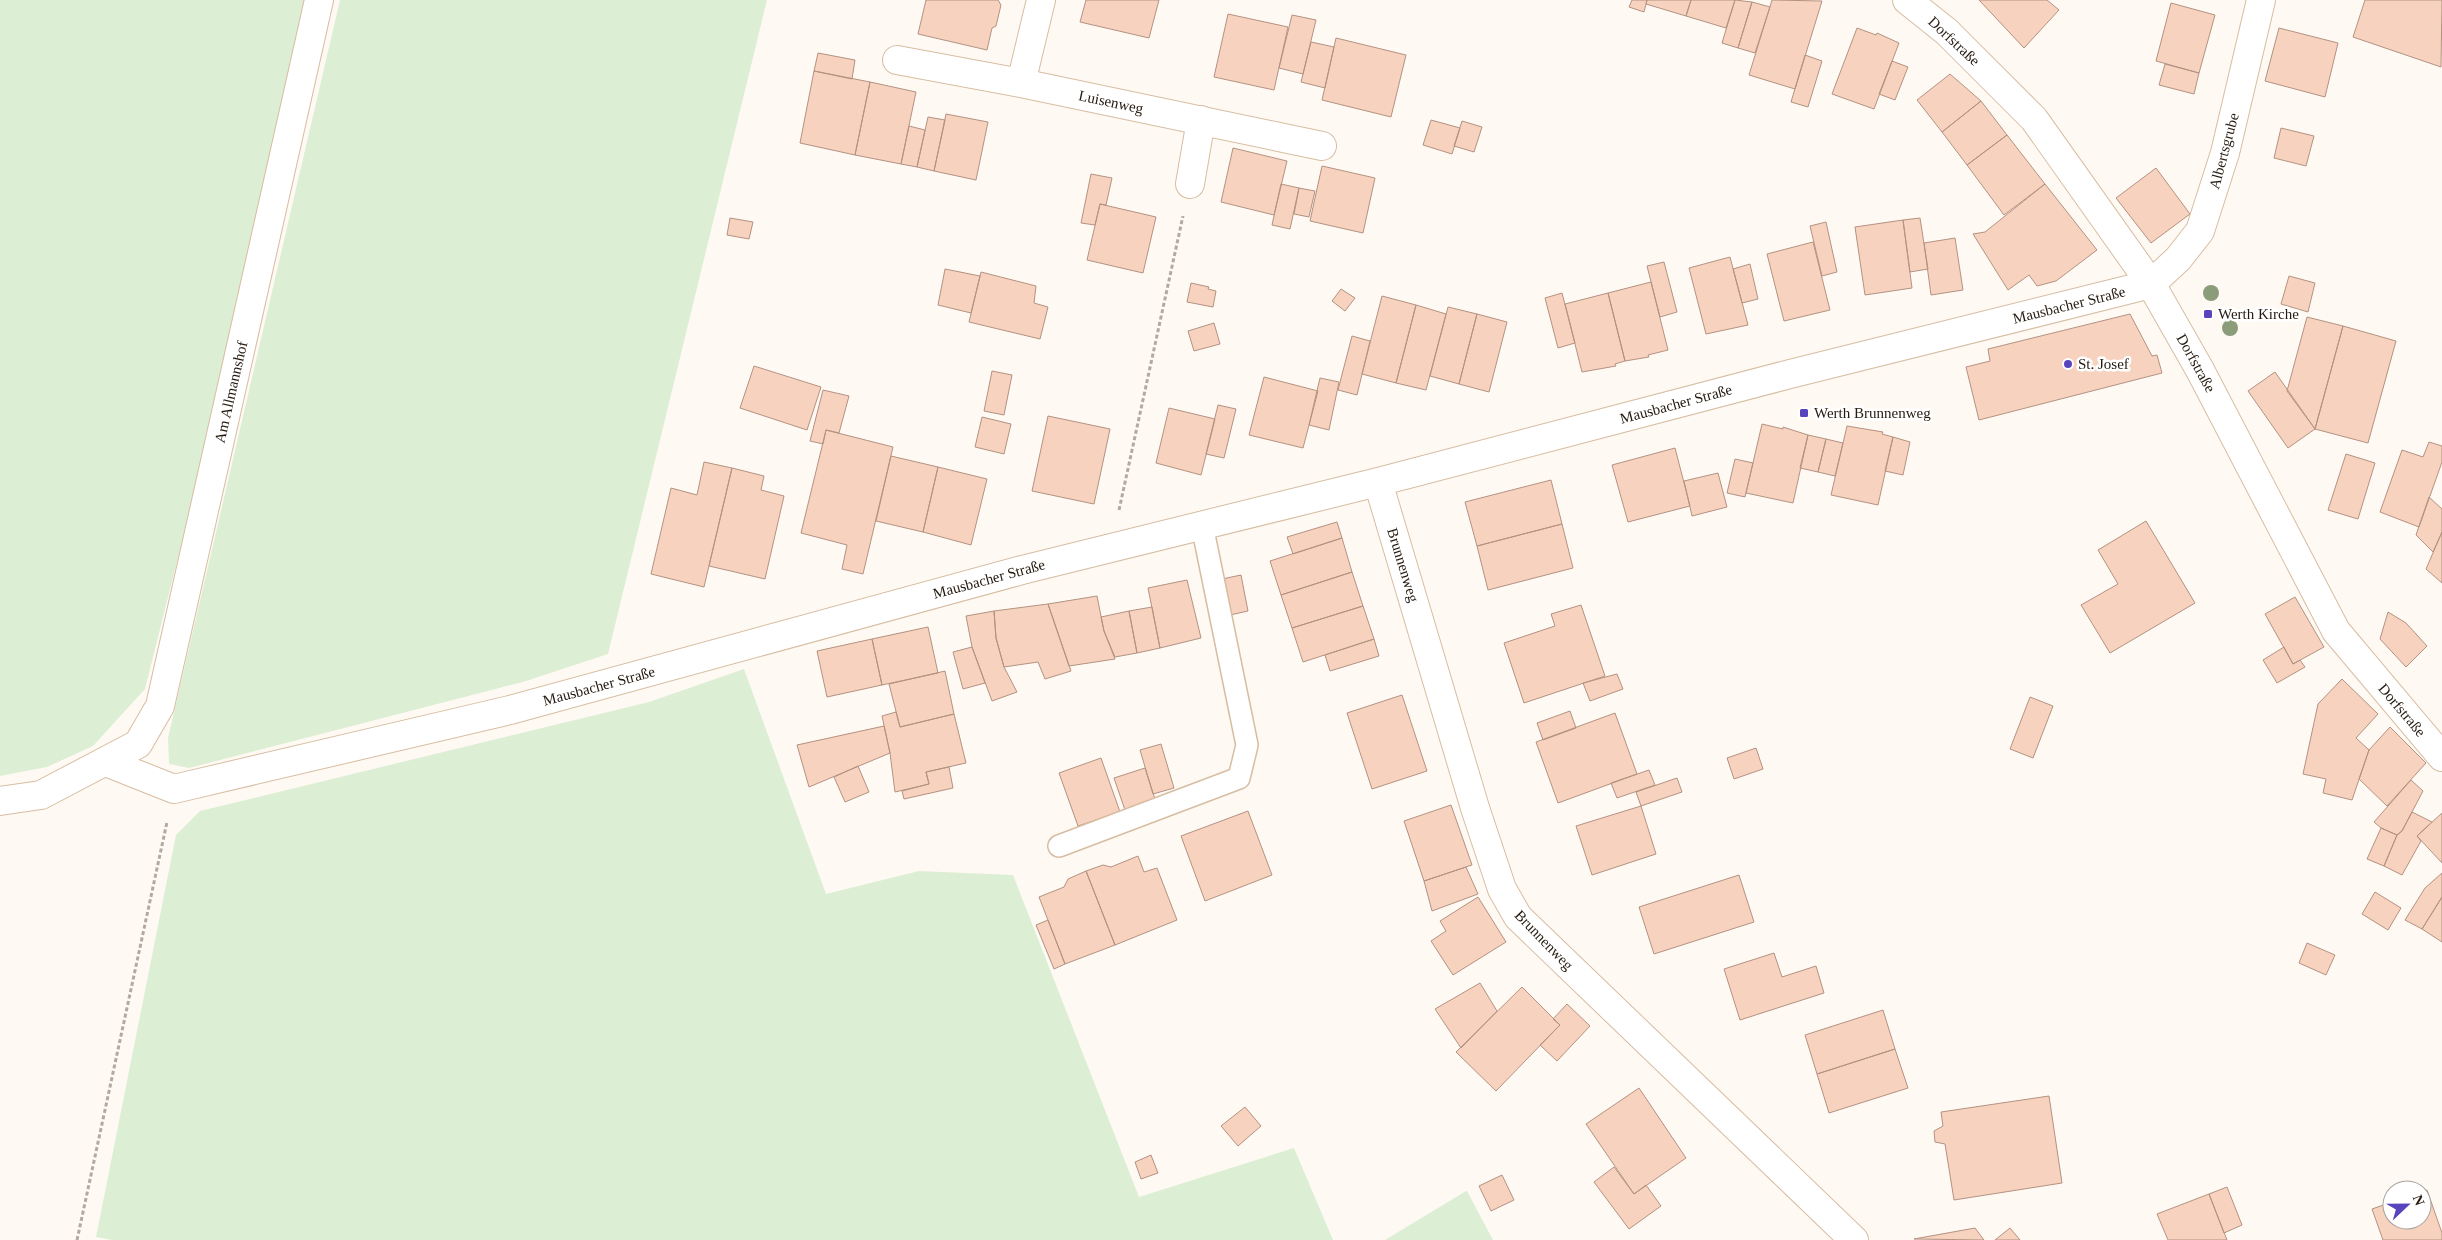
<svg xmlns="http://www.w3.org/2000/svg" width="2442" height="1240" viewBox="0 0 2442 1240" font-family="'Times New Roman',serif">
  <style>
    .green { fill: #dcefd4 }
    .building { fill: #f6d2bf; stroke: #b49281 }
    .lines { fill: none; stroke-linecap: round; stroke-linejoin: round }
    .lane-casing { stroke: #d7bda1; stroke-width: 24 }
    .street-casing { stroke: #d7bda1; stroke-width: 30 }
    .secondary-casing { stroke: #d7bda1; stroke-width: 30 }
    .path { stroke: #b1a9a2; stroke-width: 3; stroke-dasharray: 4 2.5; stroke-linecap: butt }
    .lane { stroke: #fff; stroke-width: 21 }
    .street { stroke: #fff; stroke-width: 28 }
    .secondary { stroke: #fff; stroke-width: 28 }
    .tree { fill: #8a9c79 }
    .poi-dot { fill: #5845bd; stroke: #fff; stroke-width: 2 }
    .labels { text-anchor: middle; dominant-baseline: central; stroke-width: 5; stroke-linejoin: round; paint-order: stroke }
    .street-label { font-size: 15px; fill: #241a10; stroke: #fff }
    .poi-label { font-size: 15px; fill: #241a10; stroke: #fff; text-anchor: start }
  </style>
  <rect width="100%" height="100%" fill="#fff9f4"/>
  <path class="green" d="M0 0H318L145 689 93 746 47 767 0 776Z
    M340 0H767L608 654 523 682 189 768 169 764 168 738Z
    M744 669 826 894 919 871 1013 875 1139 1197 1294 1148 1333 1240H112L96 1237 176 835 200 811 649 702Z
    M1467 1191 1493 1240H1385L1466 1191Z"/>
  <path class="building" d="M926 0H998L1001 5 996 26 992 28 987 50 918 34Z
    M1086 0H1159L1149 38 1080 22Z
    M1632 0H1647L1644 12 1629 7Z
    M1647 0H1691L1686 16 1646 4Z
    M1691 0H1735L1726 28 1686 16Z
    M1735 0 1752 2 1738 48 1722 43Z
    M1772 0 1822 1 1795 89 1749 75Z
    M1979 0H2047L2059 10 2024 48Z
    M2365 0H2442L2441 67 2353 37Z
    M1752 2 1770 7 1755 53 1738 48Z
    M2171 3 2215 15 2199 73 2156 61Z
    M1228 14 1288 27 1274 90 1214 77Z
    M1292 15 1316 20 1303 74 1279 68Z
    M1857 28 1876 35 1877 33 1899 43 1874 109 1832 94Z
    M2279 28 2338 43 2325 97 2265 81Z
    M1336 38 1406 55 1391 117 1322 100Z
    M1311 42 1334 47 1325 88 1301 82Z
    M818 53 855 60 852 79 814 71Z
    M1805 55 1822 61 1808 107 1791 102Z
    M1892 61 1908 67 1895 100 1879 94Z
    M2165 64 2199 73 2194 94 2159 85Z
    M814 71 870 82 855 155 800 143Z
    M1950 74 1981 101 1942 132 1917 100Z
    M870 82 916 92 901 164 855 155Z
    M1981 101 2007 135 1967 165 1942 132Z
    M946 114 988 122 976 180 934 171Z
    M928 117 945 120 934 171 917 167Z
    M1431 120 1460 128 1452 154 1423 145Z
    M1462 121 1482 127 1474 152 1454 146Z
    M909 126 925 130 917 167 901 164Z
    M2281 128 2314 136 2306 166 2274 158Z
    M2007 135 2045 184 2004 215 1967 165Z
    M1233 148 1287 161 1274 215 1221 202Z
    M1322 166 1375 178 1363 233 1310 221Z
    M2156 168 2190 214 2151 243 2116 198Z
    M1091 174 1112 178 1106 205 1100 204 1095 225 1081 223Z
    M1281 184 1299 188 1290 229 1272 225Z
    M2045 184 2097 250 2056 281 2037 286 2029 275 2008 290 1973 234 1985 232Z
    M1299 188 1315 191 1309 217 1294 214Z
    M1100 204 1156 217 1143 273 1087 260Z
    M730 218 753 222 749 239 727 235Z
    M1920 218 1928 269 1910 272 1903 220Z
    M1903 220 1912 288 1865 295 1855 227Z
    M1826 222 1837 272 1822 276 1810 226Z
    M1955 238 1963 290 1931 295 1924 243Z
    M1813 242 1830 310 1784 321 1767 254Z
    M1730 257 1748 325 1706 334 1689 268Z
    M1664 262 1677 312 1660 317 1647 266Z
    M1750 264 1758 299 1742 303 1733 269Z
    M945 269 980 276 971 313 938 305Z
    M981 272 1036 286 1034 303 1048 307 1040 339 969 322Z
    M2289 276 2315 283 2308 312 2281 304Z
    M1651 282 1668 350 1648 355 1649 357 1625 361 1608 293Z
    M1191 283 1209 287 1208 289 1216 291 1213 307 1187 302Z
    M1341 289 1355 298 1345 311 1332 301Z
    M1562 293 1575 343 1558 348 1545 298Z
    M1608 293 1625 361 1615 364 1616 366 1582 372 1565 304Z
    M1382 296 1416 305 1396 383 1362 374Z
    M1416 305 1446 314 1426 390 1396 383Z
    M1448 307 1477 314 1459 384 1430 376Z
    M1477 314 1507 322 1489 392 1459 384Z
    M2130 314 2152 356 2157 355 2162 373 1979 420 1966 367 1990 361 1988 349Z
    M2307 317 2343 326 2315 429 2287 391Z
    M1214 323 1220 344 1194 351 1188 331Z
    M2343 326 2396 341 2368 443 2315 429Z
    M1352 336 1370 341 1357 395 1338 390Z
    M754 366 821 387 807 430 740 408Z
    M992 371 1012 375 1004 415 984 411Z
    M2275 372 2315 429 2288 448 2248 391Z
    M1264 377 1318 391 1303 448 1249 435Z
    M1320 378 1339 382 1329 430 1309 425Z
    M823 390 849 396 839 433 826 430 823 444 810 441Z
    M1218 405 1236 409 1224 458 1206 454Z
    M1169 408 1215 419 1201 475 1156 463Z
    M1048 416 1110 429 1094 504 1032 491Z
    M982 417 1011 424 1004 454 975 447Z
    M1762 424 1783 429V427L1808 435 1793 503 1746 493Z
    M1847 426 1883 432 1882 434 1893 437 1878 505 1831 495Z
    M826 430 893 447 863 574 842 569 847 545 801 533Z
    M1808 435 1826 439 1818 472 1800 468Z
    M1893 437 1910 442 1903 475 1885 471Z
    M1826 439 1843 443 1835 476 1818 472Z
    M2429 442 2442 446V462L2419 527 2380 512 2402 450 2423 457Z
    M1675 448 1690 506 1628 522 1612 465Z
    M2346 454 2375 463 2358 519 2328 510Z
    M891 456 938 467 923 532 876 521Z
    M1735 459 1753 463 1745 497 1727 493Z
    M704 462 732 468 704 587 651 574 671 488 697 495Z
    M938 467 987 479 971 545 923 532Z
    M732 468 764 476 761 490 784 496 765 579 709 566Z
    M1718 473 1727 507 1692 516 1684 481Z
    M1551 480 1562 524 1477 546 1465 502Z
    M2429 497 2442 509V532L2433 552 2416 535Z
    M2146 521 2195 603 2110 653 2081 605 2118 584 2098 550Z
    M1337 522 1342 538 1293 554 1287 537Z
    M1562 524 1573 568 1488 590 1477 546Z
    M2442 532V583L2426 569Z
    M1342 538 1352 572 1281 595 1270 561Z
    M1352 572 1363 606 1292 628 1281 595Z
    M1241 575 1248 611 1230 615 1222 579Z
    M1187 580 1201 638 1160 648 1148 588Z
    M1097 596 1104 631 1115 659 1069 666 1048 604Z
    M2295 597 2324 647 2293 664 2265 614Z
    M1048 604 1071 671 1045 679 1038 662 1004 667 996 638 994 611Z
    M1581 605 1605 676 1524 703 1504 643 1555 626 1551 614Z
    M1363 606 1374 639 1303 662 1292 628Z
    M1152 607 1160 648 1137 653 1129 611Z
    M994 611 996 638 1004 667 1017 692 992 701 972 647 966 616Z
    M1129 611 1137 653 1115 657 1104 631 1101 617Z
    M2388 612 2406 623 2427 646 2406 667 2380 639Z
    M928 627 938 673 882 685 872 639Z
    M872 639 882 685 827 697 817 651Z
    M1374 639 1379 656 1330 671 1325 655Z
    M972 647 985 683 963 689 953 652Z
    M2284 647 2293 664 2300 660 2305 667 2277 683 2263 660Z
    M945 671 954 714 900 727 889 684Z
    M1617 674 1623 689 1590 701 1583 683Z
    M2342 679 2378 714 2356 738 2369 750 2352 800 2323 793 2326 779 2303 774 2318 704Z
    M1402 695 1427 771 1372 789 1347 713Z
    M2030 697 2053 706 2033 758 2010 749Z
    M1570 711 1576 728 1543 740 1537 723Z
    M896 712 900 727 954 714 966 763 926 772 929 784 895 792 890 753 882 716Z
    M1615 713 1637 774 1558 803 1536 742Z
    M884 726 890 753 809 787 797 745Z
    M2390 727 2426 763 2387 806 2359 779 2369 750Z
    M1161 744 1174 788 1153 794 1140 750Z
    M1756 748 1763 769 1734 779 1727 758Z
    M1101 758 1120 812 1078 826 1059 773Z
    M858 766 869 792 845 802 834 777Z
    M949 767 953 788 904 799 902 791 929 784 926 772Z
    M1145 768 1155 799 1125 810 1114 778Z
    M1649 770 1655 785 1617 798 1611 783Z
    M1677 778 1682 792 1641 806 1636 792Z
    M2411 780 2423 791 2402 831 2397 835 2381 828 2374 822Z
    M1451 805 1472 865 1424 881 1404 821Z
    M1641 806 1656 854 1592 875 1576 826Z
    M1248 811 1272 875 1205 901 1181 836Z
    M2412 812 2432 822 2417 836 2421 841 2402 875 2384 866 2397 835 2402 831Z
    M2442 813V863L2417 836Z
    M2381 828 2397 835 2384 866 2367 859Z
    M1138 856 1144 872 1157 868 1177 920 1115 945 1086 871 1103 865 1111 867Z
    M1466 867 1478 894 1432 911 1424 881Z
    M1086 871 1115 945 1065 964 1039 897 1064 887 1068 879Z
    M2442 873V897L2422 929 2405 920 2425 888Z
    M1739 875 1754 922 1654 954 1639 907Z
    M2375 892 2401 908 2388 930 2362 914Z
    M1478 897 1506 942 1453 975 1431 941 1446 931 1440 921Z
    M2442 897V942L2422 929Z
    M1048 920 1065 964 1054 969 1036 925Z
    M2307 943 2335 955 2326 975 2299 963Z
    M1774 953 1782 977 1816 966 1824 993 1740 1020 1724 969Z
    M1480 983 1497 1011 1461 1048 1435 1009Z
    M1522 987 1560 1025 1496 1091 1456 1052Z
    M1567 1004 1590 1026 1557 1061 1540 1045 1560 1025 1553 1019Z
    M1883 1010 1895 1049 1817 1074 1805 1035Z
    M1895 1049 1908 1088 1829 1113 1817 1074Z
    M1639 1088 1686 1158 1634 1194 1586 1124Z
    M2049 1096 2062 1183 1954 1200 1945 1144 1935 1142 1934 1131 1943 1126 1941 1112Z
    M1245 1107 1261 1126 1238 1146 1221 1126Z
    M1151 1155 1158 1173 1141 1179 1135 1162Z
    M1614 1167 1634 1194 1646 1185 1661 1206 1629 1229 1594 1182Z
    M1502 1175 1514 1200 1491 1211 1479 1186Z
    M2227 1187 2242 1225 2224 1233 2209 1194Z
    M2427 1190 2442 1233V1240H2383L2372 1209 2392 1202V1220H2422V1192Z
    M2209 1194 2227 1240H2168L2157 1214Z
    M1975 1228 1984 1240 1914 1239Z
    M2010 1228 2020 1240H1995Z"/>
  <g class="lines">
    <defs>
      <path id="lane" d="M1059 846 1239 778 1247 745 1202 525"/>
      <path id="street" d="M1041 0 1021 83 1322 146
        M1907 0 1947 32 2034 119 2151 284 2200 370 2336 631 2442 757
        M897 60 1021 83
        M1190 184 1201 120
        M1378 482 1475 808 1502 889 1518 917 1854 1240
        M106 762 174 789 510 710 1022 570 1378 482 1790 374 2151 284 2178 259 2200 231 2225 153 2261 0"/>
      <path id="secondary" d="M0 801 41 795 138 744 160 706 319 0"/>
    </defs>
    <use href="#lane" class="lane-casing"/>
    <use href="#street" class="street-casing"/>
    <use href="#secondary" class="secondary-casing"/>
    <path class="path" d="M1119 510 1183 216
      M77 1240 167 822"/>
    <use href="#lane" class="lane"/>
    <use href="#street" class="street"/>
    <use href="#secondary" class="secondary"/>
  </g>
  <g class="tree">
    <circle cx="2211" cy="293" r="8"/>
    <circle cx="2230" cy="328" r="8"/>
  </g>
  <g class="poi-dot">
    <rect x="2203" y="309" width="10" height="10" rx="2.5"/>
    <circle cx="2068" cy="364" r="5"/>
    <rect x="1799" y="408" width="10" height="10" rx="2.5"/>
  </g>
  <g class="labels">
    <g class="street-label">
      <text transform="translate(1954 41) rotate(43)">Dorfstraße</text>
      <text transform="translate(1111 102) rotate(12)">Luisenweg</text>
      <text transform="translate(2224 151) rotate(-75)">Albertsgrube</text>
      <text transform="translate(2069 305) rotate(-14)">Mausbacher Straße</text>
      <text transform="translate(2196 363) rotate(61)">Dorfstraße</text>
      <text transform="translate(231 392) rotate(-77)">Am Allmannshof</text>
      <text transform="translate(1676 404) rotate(-15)">Mausbacher Straße</text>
      <text transform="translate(1403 565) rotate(73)">Brunnenweg</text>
      <text transform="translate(989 579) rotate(-15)">Mausbacher Straße</text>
      <text transform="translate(599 686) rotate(-15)">Mausbacher Straße</text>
      <text transform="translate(2402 710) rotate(50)">Dorfstraße</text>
      <text transform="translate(1544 940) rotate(46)">Brunnenweg</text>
    </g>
    <g class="poi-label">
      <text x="2218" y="314">Werth Kirche</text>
      <text x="2078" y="364">St. Josef</text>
      <text x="1814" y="413">Werth Brunnenweg</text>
    </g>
  </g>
  <g transform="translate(2407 1205) rotate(68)"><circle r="24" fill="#ffffff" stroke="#a7a39f"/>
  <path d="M0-4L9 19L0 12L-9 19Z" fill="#5845bd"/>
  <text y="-8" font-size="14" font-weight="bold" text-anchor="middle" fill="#241a10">N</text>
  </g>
</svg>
